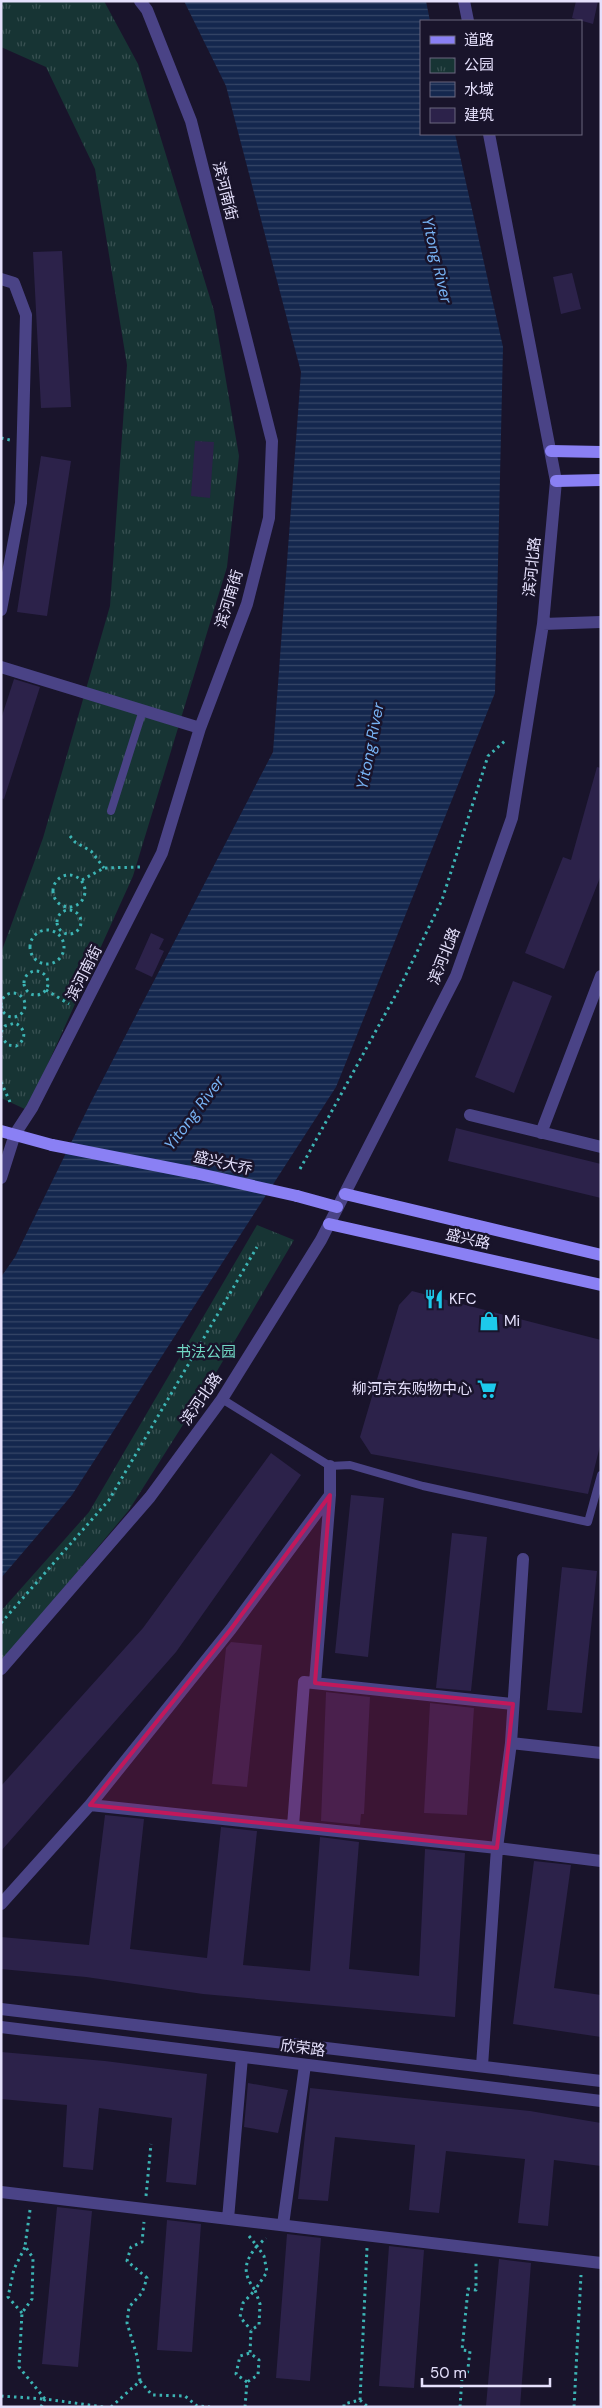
<svg xmlns="http://www.w3.org/2000/svg" width="602" height="2408" viewBox="0 0 602 2408" font-family="'DM Sans','Noto Sans SC',sans-serif">
  <style>
    .park { fill: url(#park-tufts) }
    .water { fill: url(#water-rules) }
    .building { fill: #2c224a }
    .lines { fill: none; stroke-linecap: round; stroke-linejoin: round }
    .path { stroke: #3cb4b4; stroke-width: 3; stroke-dasharray: 2.5 4; stroke-linecap: butt }
    .lane { stroke: #4a4386; stroke-width: 8 }
    .street { stroke: #4a4386; stroke-width: 12 }
    .secondary { stroke: #8a80f4; stroke-width: 12 }
    .secondary-bridge { stroke: #8a80f4; stroke-width: 12 }
    .marked { fill: #c2185b; fill-opacity: 0.2; stroke: #c2185b; stroke-width: 4; stroke-linejoin: round }
    .labels { text-anchor: middle; dominant-baseline: central; stroke-width: 5; stroke-linejoin: round; paint-order: stroke }
    .street-label { font-size: 15px; fill: #e5e0fc; stroke: #19142b }
    .poi-label { font-size: 15px; fill: #e5e0fc; stroke: #19142b; text-anchor: start }
    .park-label { font-size: 15px; fill: #71d8c4; stroke: #19142b }
    .water-label { font-size: 16px; font-style: italic; fill: #77b2f3; stroke: #19142b }
  </style>
  <defs>
    <pattern id="park-tufts" width="24" height="20" patternUnits="userSpaceOnUse" patternTransform="scale(1.25)"><rect width="24" height="20" fill="#173434"/><path d="M3 7l-1-3M5 7V3M7 7l1-3M15 17l-1-3M17 17v-4M19 17l1-3" fill="none" stroke="#395152"/></pattern>
    <pattern id="water-rules" width="6" height="5" patternUnits="userSpaceOnUse" patternTransform="scale(1.25)"><rect width="6" height="5" fill="#14274e"/><path d="M0 2.5h6" fill="none" stroke="#364668"/></pattern>
  </defs>
  <rect width="100%" height="100%" fill="#19142b"/>
  <path class="park" d="M1 1H104L138 64 214 311 239 456 227 567 133 876 27 1110 1 1098V953L43 838 110 606 127 365 95 169 46 67 1 47Z
    M257 1225 294 1240 217 1371 129 1510 1 1663V1611L89 1512Z"/>
  <path class="water" d="M184 1H426L430 21H421V134H455L503 347 495 693 336 1087 72 1495 1 1578V1277L15 1257 91 1102 273 752 301 372 226 86Z"/>
  <path class="building" d="M576 1H598L593 24 572 18Z
    M62 251 71 407 41 408 33 252Z
    M572 273 581 309 561 314 553 277Z
    M195 441 214 442 210 498 191 496Z
    M41 456 71 461 47 616 17 612Z
    M14 679 40 687 4 799 1 798V719Z
    M597 767 601 768V875L564 969 525 953 563 857 571 860Z
    M151 933 164 939 159 949 164 951 152 977 135 969Z
    M513 981 552 996 514 1093 475 1077Z
    M456 1128 601 1164V1198L448 1161Z
    M412 1291 601 1340V1442L588 1494 371 1454 360 1437 399 1305Z
    M271 1453 301 1475 176 1652 1 1851V1786L143 1628Z
    M351 1495 384 1498 368 1657 335 1653Z
    M452 1533 487 1537 471 1691 436 1688Z
    M562 1567 597 1571 582 1713 547 1710Z
    M231 1642 262 1645 247 1787 212 1784 226 1648Z
    M326 1692 370 1697 364 1814H361L360 1825 321 1821Z
    M430 1703 474 1708 467 1815 424 1813Z
    M105 1815 144 1819 130 1949 207 1958 221 1827 257 1831 243 1965 310 1971 320 1837 359 1842 349 1969 419 1976 425 1849 465 1853 455 2017 203 1994 86 1977 1 1969V1937L89 1945Z
    M534 1861 571 1865 554 1988 601 1995V2037L513 2024Z
    M1 2052 105 2061 207 2074 196 2185 166 2182 172 2118 99 2108 93 2170 63 2167 67 2105 1 2099Z
    M248 2083 288 2090 278 2133 244 2127Z
    M310 2088 530 2111 601 2123V2166L554 2160 548 2226 518 2223 525 2159 446 2151 439 2213 409 2210 415 2145 335 2137 328 2201 298 2199Z
    M57 2207 92 2211 78 2367 42 2364Z
    M167 2220 201 2224 192 2352 157 2350Z
    M287 2234 321 2238 310 2381 276 2378Z
    M389 2246 424 2250 414 2388 379 2386Z
    M499 2259 531 2263 520 2407 486 2406Z"/>
  <g class="lines">
    <path class="path" d="M1 438 10 440
      M70 836 75 842 91 851 104 868
      M53 891a16 16 0 1 1 32 0a16 16 0 1 1-32 0Z
      M82 880 104 868 141 867
      M57 922a12 12 0 1 1 24 0a12 12 0 1 1-24 0Z
      M30 947a17 17 0 1 1 34 0a17 17 0 1 1-34 0Z
      M24 983a12 12 0 1 1 24 0a12 12 0 1 1-24 0Z
      M46 990 69 1004
      M1 1005a12 12 0 1 1 24 0a12 12 0 1 1-24 0Z
      M1 1032 5 1026 15 1023C26 1028 27 1040 16 1046L8 1045 1 1037
      M1 1082 10 1102
      M300 1169 400 987 442 900 488 756 506 740
      M1 1623 109 1500 257 1247
      M146 2196 151 2144
      M30 2210 25 2246 33 2258 32 2299 22 2313 19 2367 45 2399
      M249 2236 257 2246C244 2262 242 2273 255 2290L243 2303 240 2317 251 2330
      M22 2313 8 2297 14 2269 25 2247
      M140 2381 137 2356 127 2323 129 2307 142 2293 147 2278 127 2261 131 2247 142 2242 144 2222
      M247 2382 236 2374 240 2356 250 2353
      M1 2396 44 2399
      M360 2400 367 2248
      M41 2407 45 2399 104 2407
      M111 2407 140 2381 152 2395 185 2396 197 2406 210 2407
      M245 2407 247 2382 258 2375 259 2360 250 2353 251 2330 259 2325 260 2304 255 2290 267 2272 264 2256 257 2246 266 2238
      M344 2407V2404L360 2400 368 2407
      M460 2407 462 2377H467L470 2351 462 2350 468 2289 476 2290V2261
      M574 2407 581 2275"/>
    <path class="lane" d="M111 811 143 710
      M222 1399 330 1466 350 1465 423 1486 588 1522 601 1475"/>
    <path class="street" d="M464 1 468 21
      M1 279 14 283 26 315 21 503 1 610
      M543 624 601 622
      M1 667 200 728
      M470 1115 601 1147
      M541 1133 601 976
      M1 1178 15 1134 32 1108 162 853 200 728 247 604 269 518 272 441 191 121 147 10 140 1
      M523 1559 511 1743 497 1848 601 1861
      M1 1669 150 1497 222 1399 321 1240 456 976 512 818 543 624 556 481 489 134
      M315 1683 330 1495V1466
      M511 1743 601 1753
      M90 1805 497 1848 482 2066
      M293 1826 304 1682 513 1704
      M1 1904 90 1805 231 1629 330 1495
      M1 2009 601 2081
      M1 2027 601 2101
      M1 2192 601 2263
      M228 2219 242 2057
      M283 2225 305 2065"/>
    <path class="secondary" d="M551 451 601 452
      M556 481 601 480
      M1 1131 52 1145
      M345 1194 601 1255
      M297 1196 337 1207
      M329 1224 601 1285"/>
    <path class="secondary-bridge" d="M52 1145 195 1173 297 1196"/>
  </g>
  <path class="marked" d="M330 1495 315 1683 513 1704 497 1848 90 1805 231 1629Z"/>
  <defs>
    <symbol id="restaurant-bare" viewBox="-9 -9 18 18"><path d="M-5-6h1v4h1v-4h1v4h1v-4h1v5L-1.5 .5V6h-2V.5L-5-1ZM5-6V6H3V1.5H1.5Q1.5-4 5-6Z" fill="#1dcaeb" stroke="#19142b" stroke-width="2.5" paint-order="stroke"/></symbol>
    <symbol id="shop-bare" viewBox="-9 -9 18 18"><path d="M-5-2.5h2.3a2.7 3.5 0 0 1 5.4 0H5L5.5 6h-11ZM-1.5-2.5h3a1.5 2.3 0 0 0-3 0Z" fill="#1dcaeb" stroke="#19142b" stroke-width="2.5" paint-order="stroke"/></symbol>
    <symbol id="supermarket-bare" viewBox="-9 -9 18 18"><path d="M-6-5.5h2.5l.6 2H6L4.5 2H-2.5L-4.4-4H-6ZM-1.5 3.2a1.3 1.3 0 1 0 .1 0ZM3 3.2a1.3 1.3 0 1 0 .1 0Z" fill="#1dcaeb" stroke="#19142b" stroke-width="2.5" paint-order="stroke"/></symbol>
  </defs>
  <g fill-rule="evenodd">
    <use href="#restaurant-bare" x="420" y="1285" width="28" height="28"/>
    <use href="#shop-bare" x="475" y="1307" width="28" height="28"/>
    <use href="#supermarket-bare" x="473" y="1375" width="28" height="28"/>
  </g>
  <g class="labels">
    <g class="street-label">
      <text transform="translate(225 191) rotate(76)">滨河南街</text>
      <text transform="translate(532 567) rotate(-84)">滨河北路</text>
      <text transform="translate(229 599) rotate(-73)">滨河南街</text>
      <text transform="translate(444 956) rotate(-68)">滨河北路</text>
      <text transform="translate(84 973) rotate(-63)">滨河南街</text>
      <text transform="translate(223 1163) rotate(13)">盛兴大乔</text>
      <text transform="translate(468 1239) rotate(13)">盛兴路</text>
      <text transform="translate(201 1399) rotate(-55)">滨河北路</text>
      <text transform="translate(303 2048) rotate(7)">欣荣路</text>
    </g>
    <g class="poi-label">
      <text x="449" y="1299">KFC</text>
      <text x="504" y="1321">Mi</text>
      <text x="472" y="1389" text-anchor="end">柳河京东购物中心</text>
    </g>
    <g class="park-label">
      <text x="206" y="1352">书法公园</text>
    </g>
    <g class="water-label">
      <text transform="translate(437 260) rotate(77)">Yitong River</text>
      <text transform="translate(370 746) rotate(-79)">Yitong River</text>
      <text transform="translate(194 1113) rotate(-53)">Yitong River</text>
    </g>
  </g>
  <rect width="602" height="2408" fill="none" stroke="#e5e0fc" stroke-width="5"/>
  <rect x="420" y="20" width="162" height="115" fill="#19142b" stroke="#6b667f"/>
  <rect x="430" y="36" width="25" height="8" fill="#8a80f4" stroke="#6b667f"/>
  <text x="464" y="45" font-size="15" fill="#e5e0fc">道路</text>
  <rect x="430" y="58" width="25" height="15" fill="url(#park-tufts)" stroke="#6b667f"/>
  <text x="464" y="70" font-size="15" fill="#e5e0fc">公园</text>
  <rect x="430" y="82" width="25" height="15" fill="url(#water-rules)" stroke="#6b667f"/>
  <text x="464" y="95" font-size="15" fill="#e5e0fc">水域</text>
  <rect x="430" y="108" width="25" height="15" fill="#2c224a" stroke="#6b667f"/>
  <text x="464" y="120" font-size="15" fill="#e5e0fc">建筑</text>
  <path d="M422 2378v8h128v-8" fill="none" stroke="#e5e0fc" stroke-width="2.5"/>
  <text x="430" y="2378" font-size="15" fill="#e5e0fc" stroke="#19142b" stroke-width="4" paint-order="stroke">50 m</text>
</svg>
